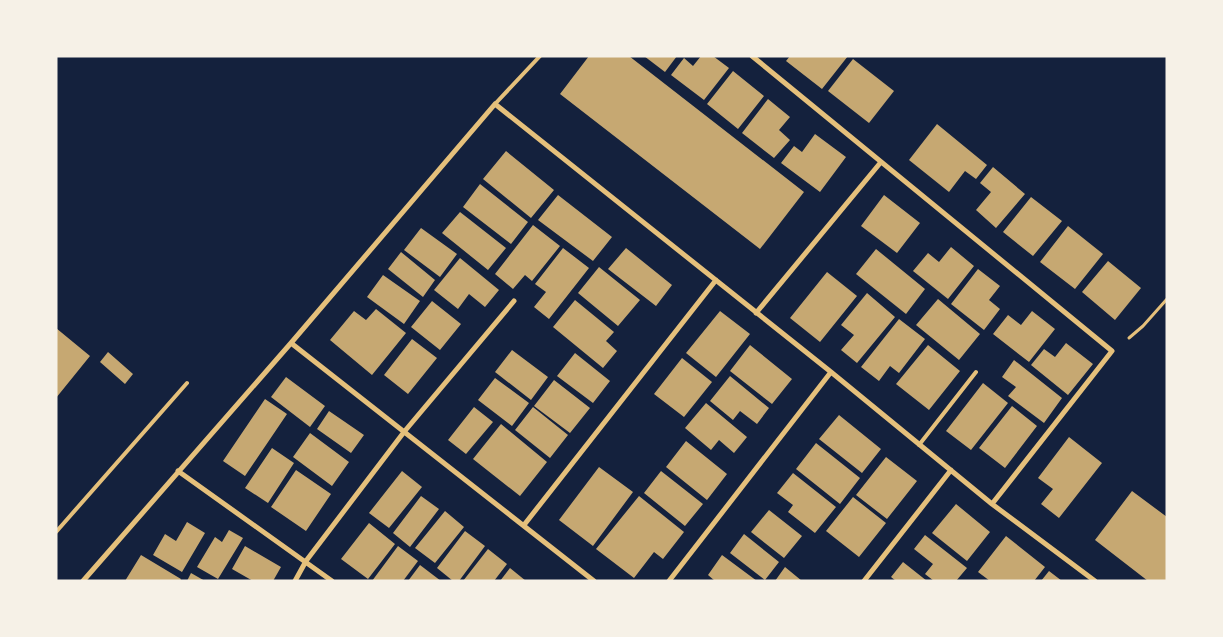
<svg xmlns="http://www.w3.org/2000/svg" width="1223" height="637" viewBox="0 0 1223 637" font-family="Commissioner,sans-serif">
  <style>
    .building { fill: #c6a872 }
    .lines { fill: none; stroke-linecap: round; stroke-linejoin: round }
    .path { stroke: #e5c07b; stroke-width: 3 }
    .service { stroke: #e5c07b; stroke-width: 4 }
    .minor { stroke: #e5c07b; stroke-width: 5 }
  </style>
  <rect width="100%" height="100%" fill="#14213d"/>
  <path class="building" d="M589 56H629L804 192 760 249 560 94Z
    M644 56H677L665 72Z
    M701 56H713L729 68 704 100 671 75 684 58 693 66Z
    M790 56H848L822 89 786 61Z
    M853 59 894 91 869 123 828 91Z
    M733 71 764 96 738 129 707 104Z
    M768 99 790 117 779 130 790 140 774 158 742 133Z
    M937 124 987 165 976 179 965 171 949 192 909 160Z
    M815 134 846 157 820 192 781 163 794 146 802 152Z
    M506 151 554 190 531 218 483 179Z
    M993 167 1025 194 996 228 976 210 991 192 980 183Z
    M480 184 528 222 511 244 463 207Z
    M558 195 612 237 593 261 538 220Z
    M884 195 920 223 897 253 861 226Z
    M1031 197 1062 221 1033 256 1003 232Z
    M460 212 506 248 488 270 442 233Z
    M533 225 560 246 532 281 525 275 513 289 495 274Z
    M1068 226 1103 254 1075 289 1040 262Z
    M421 228 457 254 440 277 404 250Z
    M951 247 974 266 948 299 913 271 928 253 939 262Z
    M563 248 589 268 549 319 534 307 546 292 535 284Z
    M626 248 672 285 656 306 608 269Z
    M876 249 925 289 906 314 856 274Z
    M401 252 435 280 423 297 388 269Z
    M460 258 499 290 485 307 469 294 458 309 434 290Z
    M1108 261 1141 288 1115 320 1082 292Z
    M599 267 640 300 618 326 578 293Z
    M978 269 1000 286 989 300 1000 309 984 330 951 304Z
    M827 272 857 296 820 342 790 318Z
    M383 275 420 301 404 324 367 297Z
    M867 293 895 317 857 363 841 350 854 335 841 325Z
    M938 299 980 334 959 360 916 325Z
    M575 300 614 332 606 341 617 351 603 368 553 327Z
    M432 301 461 324 440 350 411 327Z
    M376 309 406 333 372 375 330 340 354 311 366 320Z
    M720 311 750 334 716 377 686 353Z
    M1032 311 1055 329 1029 362 993 334 1008 315 1021 325Z
    M899 319 925 339 899 373 890 366 879 381 861 367Z
    M56 328 90 356 56 398Z
    M412 339 437 358 408 394 384 375Z
    M1066 343 1093 364 1068 395 1031 365 1044 349 1055 357Z
    M750 345 792 379 772 404 730 371Z
    M928 345 960 371 929 410 896 384Z
    M512 350 548 377 531 400 495 372Z
    M108 352 133 374 125 384 100 362Z
    M575 353 610 381 593 403 557 376Z
    M682 358 712 382 684 417 654 394Z
    M1014 360 1062 398 1044 423 1008 396 1016 387 1002 377Z
    M730 376 769 408 757 424 740 411 733 420 710 401Z
    M286 377 325 406 310 427 271 397Z
    M495 378 529 403 512 426 478 400Z
    M554 380 590 408 570 433 534 406Z
    M983 383 1008 403 971 450 946 431Z
    M265 399 287 414 245 476 223 461Z
    M706 403 747 437 734 453 719 440 711 450 685 428Z
    M1012 406 1037 426 1005 468 979 448Z
    M474 407 493 422 466 454 448 440Z
    M533 407 568 435 550 458 515 430Z
    M329 411 364 435 351 453 317 429Z
    M839 415 881 449 862 473 819 439Z
    M501 424 547 462 520 496 473 459Z
    M310 433 349 462 332 486 293 457Z
    M1069 437 1102 463 1059 518 1041 504 1053 489 1038 478Z
    M686 441 727 474 707 500 666 467Z
    M816 443 860 478 840 504 796 469Z
    M272 448 294 463 268 503 245 488Z
    M886 457 917 481 887 519 856 495Z
    M599 467 633 492 593 546 559 520Z
    M296 470 331 494 306 531 271 507Z
    M402 471 422 487 389 528 369 513Z
    M661 471 703 504 685 526 644 493Z
    M793 473 836 507 815 533 788 512 793 505 777 493Z
    M1132 491 1167 517V581H1148L1095 540Z
    M421 496 439 509 410 547 393 533Z
    M639 496 684 532 663 559 654 552 634 578 596 549Z
    M853 497 886 523 859 557 826 531Z
    M956 504 990 532 967 561 932 533Z
    M769 510 802 536 784 558 751 532Z
    M445 511 464 527 435 563 415 548Z
    M187 522 205 533 182 572 153 555 165 534 176 541Z
    M369 523 395 544 368 579 341 559Z
    M229 530 243 538 218 579 197 567 215 537 222 542Z
    M465 531 485 546 459 581H453L437 568Z
    M744 534 779 562 765 580 730 553Z
    M925 535 967 568 956 581H934L925 574 933 564 914 549Z
    M1006 536 1045 567 1034 581H990L978 572Z
    M245 546 281 567 273 581H253L232 569Z
    M398 546 418 561 403 581H372Z
    M488 549 507 564 494 581H463Z
    M141 555 181 579 180 581H125Z
    M722 555 757 581H715L708 575Z
    M903 562 927 581H896L891 577Z
    M420 565 441 581H408Z
    M785 567 802 581H775Z
    M510 568 526 581H500Z
    M1049 571 1062 581H1041Z
    M191 573 205 581H187Z"/>
  <g class="lines">
    <path class="path" d="M1129 338 1143 326 1167 299"/>
    <path class="service" d="M495 104 540 56
      M919 445 976 372
      M56 532 187 383"/>
    <path class="minor" d="M756 313 881 162
      M291 343 594 581
      M178 471 332 581
      M992 504 1095 581
      M524 525 716 280
      M83 581 291 343 495 104 831 372 992 504 1112 351 752 56
      M295 581 306 561 404 432 514 301
      M669 581 831 372
      M864 581 951 470"/>
  </g>
  <rect width="1223" height="637" fill="none" stroke="#f6f1e7" stroke-width="115"/>
</svg>
